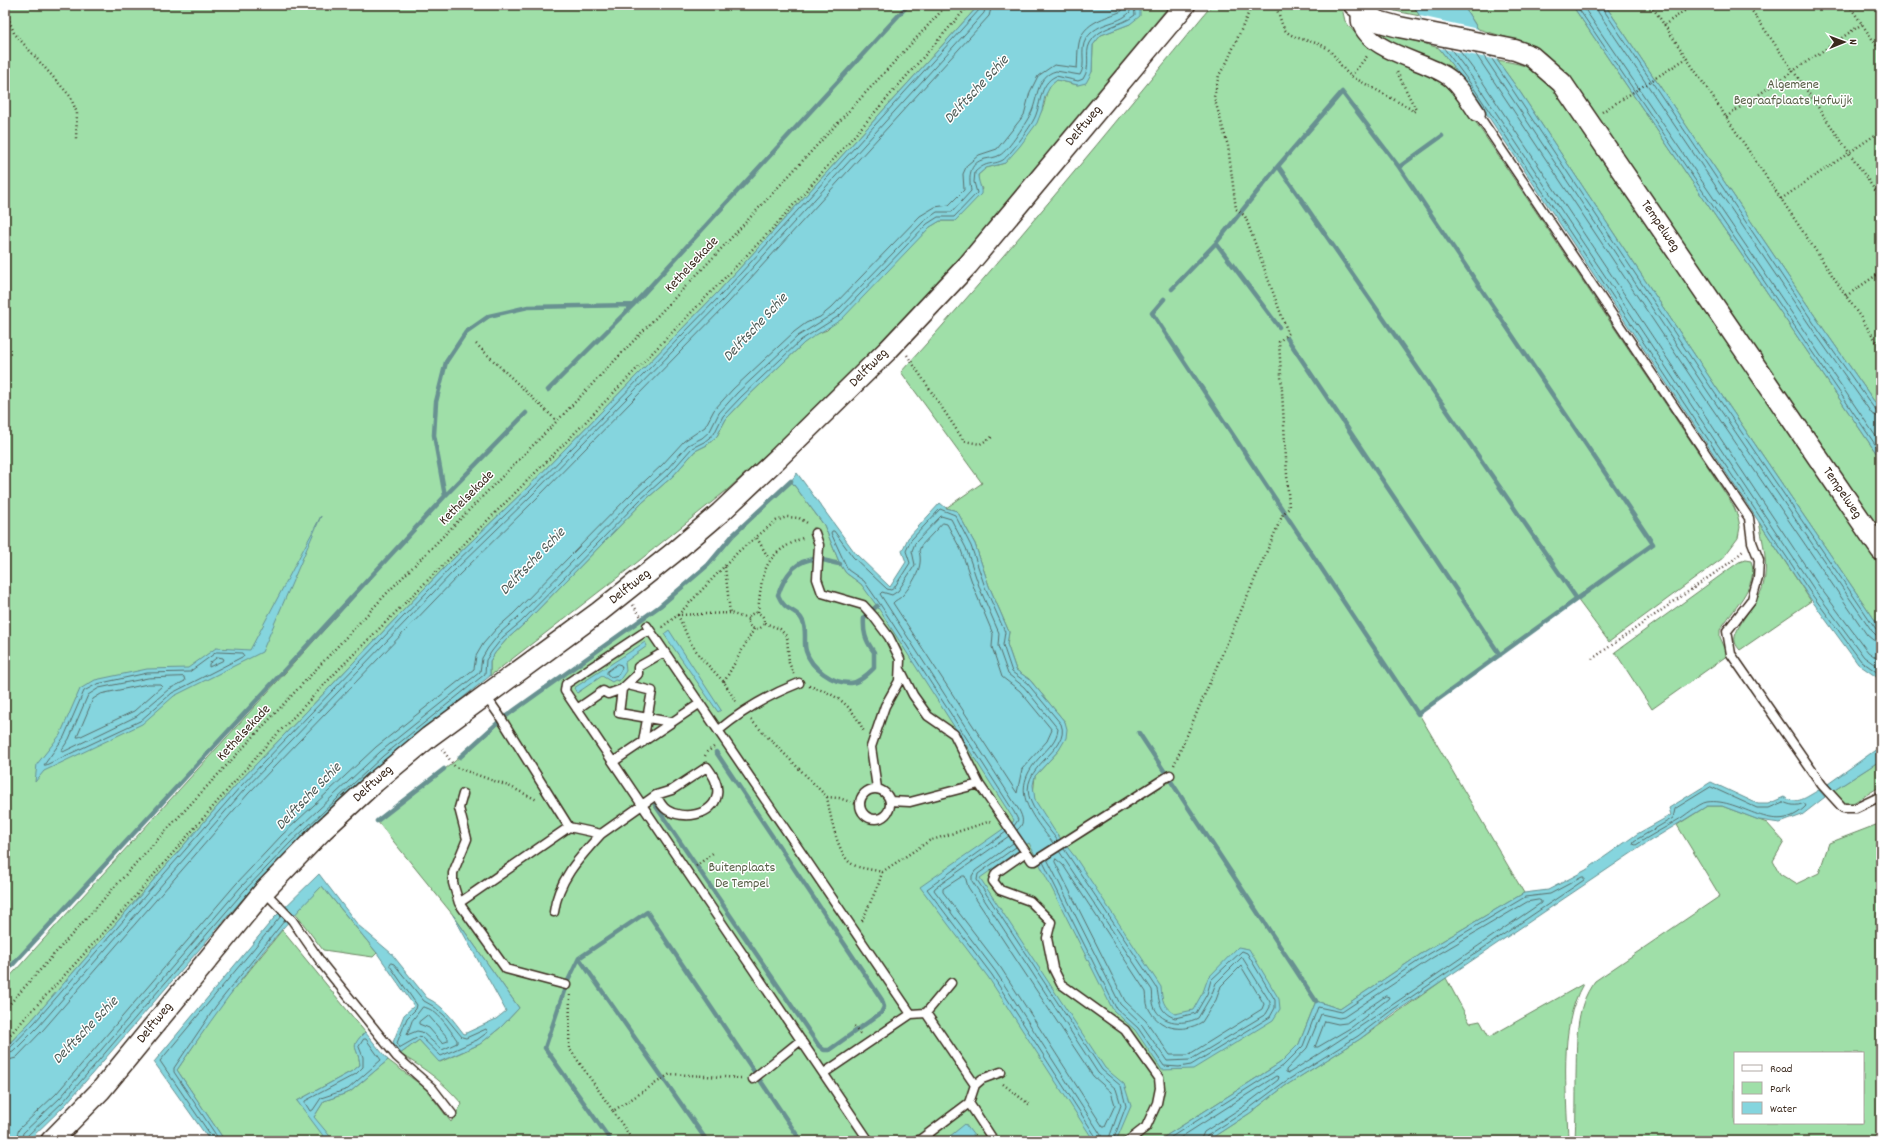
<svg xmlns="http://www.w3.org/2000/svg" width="1886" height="1146" viewBox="0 0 1886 1146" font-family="Dekko,sans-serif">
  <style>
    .green { fill: #9fdfa8; stroke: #6d8463; fill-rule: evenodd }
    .water { fill: #85d5de; stroke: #679191 }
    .pier { fill: #fff }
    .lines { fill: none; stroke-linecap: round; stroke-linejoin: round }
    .shore { stroke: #596e6b; stroke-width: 1 }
    .stream { stroke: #679191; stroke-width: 4.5 }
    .service-casing { stroke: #3b2a1e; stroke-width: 11 }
    .minor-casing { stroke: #3b2a1e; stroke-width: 19 }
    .tertiary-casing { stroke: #3b2a1e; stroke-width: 23 }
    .path { stroke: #3b2a1e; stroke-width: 2.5; stroke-dasharray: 1 3; stroke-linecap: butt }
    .service { stroke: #fff; stroke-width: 8 }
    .minor { stroke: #fff; stroke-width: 16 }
    .tertiary { stroke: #fff; stroke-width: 20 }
    .labels { text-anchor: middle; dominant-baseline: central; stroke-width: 3; stroke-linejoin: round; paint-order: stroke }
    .park-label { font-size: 14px; fill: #596047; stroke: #fff }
    .street-label { font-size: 14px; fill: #3b2a1e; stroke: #fff }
    .water-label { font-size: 15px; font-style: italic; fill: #515d58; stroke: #fff }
  </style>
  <rect width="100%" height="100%" fill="#fff"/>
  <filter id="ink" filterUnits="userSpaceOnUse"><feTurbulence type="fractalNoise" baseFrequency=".025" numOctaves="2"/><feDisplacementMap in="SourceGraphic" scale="8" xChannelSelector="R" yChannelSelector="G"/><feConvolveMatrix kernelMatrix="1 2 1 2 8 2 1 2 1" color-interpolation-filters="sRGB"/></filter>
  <g filter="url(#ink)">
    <path class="green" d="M5 5H979L718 292 527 488 448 564 237 784 32 1020 5 1048V982L410 535 5 973Z
      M1137 5H1170L945 275 874 352 793 430 727 490 635 564 490 676V661L495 653 506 640 523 625 643 502 673 476 695 451 707 445 717 436 726 419 744 400 804 343 813 335 827 330 930 227 940 221H955L982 189 978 182V175L986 168 1005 163C1017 146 1030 130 1041 112 1048 100 1042 91 1057 80L1078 85 1092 72 1093 45 1101 35 1130 24 1140 9Z
      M1212 5H1339L1342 8 1345 21 1354 32 1374 49 1445 83 1461 100 1485 136 1708 467 1734 507 1738 517 1740 527 1738 538 1723 558 1609 642 1577 599 1419 714 1524 893 1427 950 1340 1009 1316 1001 1299 1044 1280 1063 1158 1141H225L177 1070 219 1008 282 930 365 1032C349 1049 358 1045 360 1065L354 1070 297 1101 314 1117 324 1101 350 1092 388 1060 425 1088 451 1122 462 1104C442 1081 427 1070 400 1054L419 1040 440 1062 480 1044 501 1027 519 1008 453 915 377 821 454 762 502 719 660 606 708 565 733 535 791 481 824 525 840 564 846 573 861 584 1033 794 1035 776 1059 750 1065 722 1030 680 1016 670 1007 644 1009 632 989 586 975 544 957 511 946 508 982 483 901 372C1009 253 1110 129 1212 5Z
      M1384 5H1413L1420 16 1395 11Z
      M1463 5H1572L1881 460V533L1565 73 1547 55 1532 45 1478 29Z
      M1605 5H1881V411L1825 331Z
      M1372 28 1439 48 1470 89 1436 61 1399 48Z
      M1497 60C1532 65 1538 70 1561 98L1881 567V629L1716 387 1520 92Z
      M1759 522 1811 601 1740 650C1738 648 1736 645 1735 642 1732 628 1759 602 1763 586 1769 565 1763 543 1759 522Z
      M1745 560 1751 561C1760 585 1731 611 1720 630V637L1728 655 1652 709 1615 652 1739 562Z
      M1881 760V786L1848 806 1833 791Z
      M1707 806H1722L1767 823 1784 842 1773 861 1780 874 1796 884 1819 873 1829 843 1881 823V1141H1575C1576 1119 1576 1098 1576 1076 1577 1044 1574 1008 1595 981L1720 896 1677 825ZM1735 1053H1863V1123H1735Z
      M322 886 377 953 373 957 323 950 295 913Z
      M1446 978 1470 1023 1480 1021 1489 1037 1583 984C1558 1028 1567 1092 1568 1141H1207L1250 1113 1285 1086 1360 1039Z"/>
    <path class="water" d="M979 5H1137L1140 9V16L1130 24 1101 35 1093 45 1092 72 1086 83 1078 85 1057 80 1051 85 1045 96 1042 110 1037 123 1020 146 1005 163 986 168 978 175C978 182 982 187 981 194L955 221H940L930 227 842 319C829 328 816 334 804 343L744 400 726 419 717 436 707 445 695 451 673 476 643 502 523 625 506 640 495 653 490 661V676L386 759 293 846 247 894 66 1104 28 1141H5V1048L32 1020 237 784 448 564 527 488 718 292Z
      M1413 5H1463L1497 60 1520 92 1716 387 1881 629V680L1858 664 1807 594 1470 89 1439 48Z
      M1572 5H1605L1825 331 1881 411V460Z
      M797 473 856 554 890 587 906 562 902 551 908 538 940 503 946 508 957 511 975 544 989 586 1009 632 1007 644 1016 670 1029 679 1040 692 1065 722 1067 729 1066 738 1059 750 1035 776 1033 785 1035 800 1054 830 1075 857 1161 987C1162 1000 1163 1007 1175 1014L1193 1010 1203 992 1208 978 1238 947 1249 949 1279 999 1280 1009 1273 1020 1193 1069 1162 1070 1135 1030 1113 1010 1029 843 980 878 1105 1068 1124 1084 1131 1106 1116 1141H1094L988 977 920 887 1013 822 1014 820 877 606 861 584 846 573 840 564 824 525 791 481Z
      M321 516 262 652 174 696 142 724 44 771 35 782 37 764 60 735 80 689 95 680 147 669 188 668 216 648 250 650Z
      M669 630 721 710 718 712 664 634Z
      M645 642 647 646 625 662 626 671 619 681 615 680 612 682 602 676 577 693 574 688Z
      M1881 746V760L1833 791 1828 784Z
      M1711 782 1758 804H1768L1784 797C1797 806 1806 797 1819 790L1825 797 1802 815 1780 823 1759 820 1722 806H1707L1645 844 1394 1013 1360 1039 1285 1086 1250 1113 1207 1141H1158L1280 1063 1299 1044 1316 1001 1340 1009 1427 950 1524 893 1548 890 1586 870 1637 834 1671 815 1669 808Z
      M319 874 358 925 391 953 427 998C444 1006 453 1020 464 1034L496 1019 506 1011 453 915 519 1008 501 1027 480 1044 439 1062 419 1040 400 1054 392 1045 404 1015 414 1006 377 953 322 886C267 941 221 1005 177 1070L225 1141H210L154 1062 274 918Z
      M365 1032 388 1060 350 1092 324 1101 314 1117 334 1141H327L297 1101 354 1070 360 1065C358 1045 348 1049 365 1032Z
      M965 1124 978 1141H944Z"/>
    <path class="pier" d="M1420 16 1478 29 1497 60 1439 48Z"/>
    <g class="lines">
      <path class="shore" d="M1576 5 1881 453
        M1582 5 1881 444
        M1597 5 1598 12 1817 336 1872 414 1881 418
        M1602 5 1603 9 1821 334 1876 411 1881 413
        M1443 47 1473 87 1810 592 1861 661 1881 675
        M1450 48 1477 84 1814 589 1864 657 1881 669
        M1459 50 1482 81 1819 586 1868 652 1881 661
        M1475 53 1703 395 1867 635 1873 640 1881 642
        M1483 55 1708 392 1872 631 1876 635 1881 636
        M1490 56 1712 389 1876 629 1881 631
        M943 523 947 524 961 550 975 591 993 634 992 647 1002 677 1020 691 1052 730 1047 741 1022 769 1017 793 893 603C895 600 900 599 903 595 913 583 924 567 919 551L921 546Z
        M217 652 242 653 244 656 172 693 140 721 46 765H44L64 737 84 691 97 684 147 673 189 672Z
        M218 657 223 658 224 660 209 667V664Z
        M618 664 621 665 622 668 618 675 611 677 607 674V672Z
        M184 677 185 681 169 689 137 716 63 752 61 751 69 739 88 695 99 688 148 678Z
        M148 684H160L162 686 134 711 79 737H77L93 699 101 694Z
        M1711 787 1757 808H1769L1783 802C1790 805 1796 807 1804 803L1806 806C1774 839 1742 797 1707 802 1699 803 1684 817 1676 821 1663 829 1649 836 1636 845L1633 844 1634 841 1673 818 1675 809Z
        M1014 826 1018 820 1014 812 880 604 864 581 848 570 831 533 832 531H834L853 557 887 589 891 590 894 588 910 563 906 551 911 540 940 509 955 515 971 546 985 587 1005 632 1003 645 1012 672 1027 683 1061 724C1072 752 1015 766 1031 802 1037 816 1049 829 1058 841
        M1017 830C1025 824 1023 818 1019 810L880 594 882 592 892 595 898 591 915 565 912 551 915 543 941 516 951 519 966 548 980 589 999 633 998 646 1008 674 1024 687 1058 729C1057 740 1049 747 1042 755 1008 789 1029 812 1053 843
        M1006 832 927 889 992 975 1096 1137 1097 1141
        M1009 836 935 888 934 890 996 972 1101 1135 1102 1141
        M1013 843 975 871 972 876V881L1098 1073 1116 1089 1121 1105 1108 1141
        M1016 847 978 874 977 880 1102 1070 1121 1086 1126 1106 1113 1141
        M1047 859 1120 1004 1142 1025 1167 1061 1190 1060 1266 1014 1270 1007V1002L1242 957 1216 983 1211 996 1198 1018C1182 1026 1158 1024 1153 1003 1152 998 1153 994 1152 990L1059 851
        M1056 859 1063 865 1146 992C1147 997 1146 1002 1148 1007 1158 1029 1182 1034 1202 1022L1216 1000 1221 986 1241 966 1264 1004 1262 1009 1188 1055H1170L1146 1021 1125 1001 1055 862Z
        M1043 862 1116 1008 1138 1028 1164 1066 1179 1067 1191 1065 1270 1017 1275 1008V1000L1247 953 1242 951 1211 980 1207 994 1196 1013 1175 1018C1160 1013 1159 1002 1157 988L1064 849
        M963 876H965L968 887 1093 1076 1111 1092 1115 1105 1105 1127H1103L1001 968 943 892V889Z
        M1539 900 1541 901V903C1457 960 1374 1019 1289 1073L1286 1072V1070L1307 1048 1321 1014 1339 1018 1344 1017 1432 958 1527 902Z
        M391 963 394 964 424 1001 433 1006 444 1015 462 1037 466 1038 486 1029 488 1032 477 1040 441 1056 420 1036 399 1048 397 1043 407 1018 416 1009 417 1005 390 966Z
        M1386 996 1389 997 1388 999 1352 1027 1318 1047H1315L1325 1021 1338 1024 1346 1023Z
        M423 1007C438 1009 449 1029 457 1040V1043L442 1050 422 1032 417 1031 407 1035 412 1021Z
        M428 1015 448 1038V1041L442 1043 429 1028 419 1024V1022Z
        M364 1039H366L381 1060 348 1089 321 1098 313 1110 310 1111 305 1103V1101L356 1074 363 1067V1057L359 1047Z
        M5 1050 9 1049 35 1022 240 787 451 567 530 491 721 295 980 9 981 5
        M5 1055 13 1052 39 1026 244 790 454 571 533 494 725 298 984 13 986 5
        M5 1061 16 1058 43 1030 248 794 459 575 537 498 729 302 989 16 992 5
        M15 1141 19 1129 56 1094 236 884 282 835 376 747 474 669 476 656 483 644 496 629 513 614 633 492 662 465 684 441 705 427 714 410 733 389 794 332 806 323 820 317 831 308 920 216 935 207 949 205 964 190 963 174 967 165 979 155 997 149 1024 115 1030 92 1038 76 1054 65 1077 68C1078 60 1077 52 1079 43 1083 22 1106 18 1122 11L1123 5
        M21 1141 23 1133 60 1098 240 888 287 839 380 752 480 672 482 658 488 648 500 633 517 618 637 496 667 469 688 445 702 438 710 431 719 413 737 393 798 336 836 312 924 221 937 212H952L971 191C969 178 968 163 985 159 989 158 995 158 1000 155 1008 151 1028 120 1032 111 1038 96 1037 76 1056 71L1080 75C1087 64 1079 50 1086 39 1099 20 1117 26 1130 12L1129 5
        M26 1141 27 1136 63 1102 244 891 290 843 383 756 485 674 486 660 492 651 503 637 521 622 640 500 670 473 692 448 704 442 714 434 723 416 741 397 801 340 839 316 927 224 938 217H954L977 193 974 182 975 172C988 160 992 166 1003 160 1010 155 1029 129 1033 121 1042 106 1038 84 1056 76L1078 81 1083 79C1092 65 1084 54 1090 43 1099 26 1122 26 1135 15L1134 5
        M213 1141 212 1137 160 1061 281 916
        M220 1141 174 1072V1068L216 1006 285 920
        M1165 1141 1283 1066 1303 1046 1318 1007 1342 1012 1429 954 1525 897 1550 894 1582 877H1584V880L1392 1010 1358 1036 1283 1083 1247 1110 1207 1136 1205 1141
        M1175 1141 1276 1076 1279 1077 1278 1080 1244 1106 1204 1132 1200 1141"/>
      <path class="stream" d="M1399 167 1442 136
        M1216 243 1279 327
        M1172 289 1216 243 1278 166 1577 599
        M1164 299 1152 313 1418 714 1653 544 1399 167 1342 92 1278 166
        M1287 338 1500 655
        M548 390 633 305 908 5
        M445 496 434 435 436 402 446 362 466 332 489 316 528 307 633 305
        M840 564C833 563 825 560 818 559 796 558 784 577 778 595 785 612 794 608 801 618 808 627 803 641 806 651 811 668 833 684 851 683 860 682 868 674 874 668V652C865 640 863 632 864 617L877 606
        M1139 733 1316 1001
        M460 757 502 719 660 606 708 565 733 535 791 481
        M655 805 819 1046 824 1050H829L881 1013 884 1007 882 1000 716 752
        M377 821 444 769
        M579 958 707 1141
        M5 973 445 496 526 413
        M611 1141 545 1048 566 985 579 958 647 912 801 1141"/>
      <defs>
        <path id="service" d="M1477 113 1749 518 1752 542 1759 560 1758 578 1752 599 1727 631 1731 654 1822 785 1843 808H1856L1881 796
          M815 533 819 545 817 579 822 593 863 605 874 617 889 637 900 659 899 681 885 706 871 747 877 788
          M647 626 911 1014
          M650 632 643 633 566 684 565 691 642 805 656 795 672 790 707 767C713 775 719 784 717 795 713 816 682 820 667 810 662 807 659 801 656 795
          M901 671 913 695 928 716 954 734 979 784 1032 861H1035L1170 775
          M628 685 652 691 643 742
          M622 689 619 713 671 722
          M485 695 499 715 569 827
          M577 709 603 691 608 694 622 689 638 674V667L664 652
          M719 730C744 709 769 695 799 683
          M613 762 699 704
          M860 804a15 15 0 1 1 30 0a15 15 0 1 1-30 0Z
          M890 801 910 802 979 784
          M1026 852 996 873 993 881 1000 890 1030 901 1051 922 1047 938 1053 968 1061 984 1125 1030 1159 1078 1160 1088 1157 1103 1146 1127 1128 1141
          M264 891 292 920 323 965 397 1057 432 1088 452 1114
          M459 903 453 883V873L467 839 459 808 463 794
          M554 912C558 880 580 857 601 834
          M566 985 506 969 459 903 569 827 601 834 642 805 869 1141
          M926 1013 975 1085 969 1103 994 1141
          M824 1073 911 1014 926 1013 951 983
          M753 1079 801 1040
          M975 1085 982 1079 1001 1072
          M915 1141 921 1139 969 1103"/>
        <path id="minor" d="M1360 9C1360 13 1359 18 1360 22 1370 54 1428 60 1451 79 1462 89 1469 101 1477 113"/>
        <path id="tertiary" d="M1354 5 1377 21 1399 27 1515 50 1531 56 1562 83 1881 550
          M51 1141 101 1090 264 891 323 830 375 782 429 737 599 612 673 553 720 513 777 459 888 350 968 265 1185 5"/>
      </defs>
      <use href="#service" class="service-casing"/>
      <use href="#minor" class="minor-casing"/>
      <use href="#tertiary" class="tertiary-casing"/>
      <path class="path" d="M7 5 9 20 14 33 70 96 77 113 76 139
        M1273 5C1280 11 1280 23 1285 30 1293 40 1314 40 1325 47 1336 54 1340 68 1351 76L1411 109 1413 112 1416 110 1396 70
        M1651 5 1881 348
        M1748 5 1881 199
        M1849 5 1881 52
        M1664 25 1693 5
        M1351 76 1368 55
        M1602 112 1687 58
        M1726 117 1862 24
        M1781 199 1881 131
        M1846 296 1881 272
        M476 344 557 421
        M907 355 964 441 980 444 992 437
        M757 538 769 559
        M725 567 730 613 748 619
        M633 605 642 618
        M758 612C762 571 763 554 805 537
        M748 621a8 8 0 1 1 16 0a8 8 0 1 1-16 0Z
        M730 613 678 615 690 642 701 658 724 682 736 702
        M765 623 780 629 787 637 789 663 794 674
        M662 627 678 615 739 551 776 521 787 517 799 518 809 524
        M1592 659 1732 561 1743 551
        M724 682 754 629
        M809 686C837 694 852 705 864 732
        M751 720 827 797 839 798 859 805
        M442 749 455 767 511 787 537 800
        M705 756 707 752 715 746
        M1174 765 1283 514 1289 508 1279 342 1288 333 1245 216 1236 209 1228 146 1214 97 1219 75 1227 62 1252 5
        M827 797C830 813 837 855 852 864 860 869 872 869 882 872L929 841 991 821
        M696 866 713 853
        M862 921 879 883 882 872
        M570 995 569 1048 613 1111 670 1074 741 1078
        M5 1009 146 852 388 592 557 421 707 264 947 5
        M854 1027 861 1035
        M5 1040 106 930 264 748 342 666 567 441 775 226 969 5
        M1003 1084 1030 1105
        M613 1111 633 1141"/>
      <use href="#service" class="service"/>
      <use href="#minor" class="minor"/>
      <use href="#tertiary" class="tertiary"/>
    </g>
  </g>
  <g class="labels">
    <g class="park-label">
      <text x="1793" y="85">Algemene<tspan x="1793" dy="16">Begraafplaats Hofwijk</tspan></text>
      <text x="742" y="868">Buitenplaats<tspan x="742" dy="16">De Tempel</tspan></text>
    </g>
    <g class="street-label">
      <text transform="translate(1084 126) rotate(-50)">Delftweg</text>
      <text transform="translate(1660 226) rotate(56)">Tempelweg</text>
      <text transform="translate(692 265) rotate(-47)">Kethelsekade</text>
      <text transform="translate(869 368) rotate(-45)">Delftweg</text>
      <text transform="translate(1842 493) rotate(56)">Tempelweg</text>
      <text transform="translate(467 498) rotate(-45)">Kethelsekade</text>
      <text transform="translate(630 587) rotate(-38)">Delftweg</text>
      <text transform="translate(244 733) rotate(-47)">Kethelsekade</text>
      <text transform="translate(373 784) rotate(-42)">Delftweg</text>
      <text transform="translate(155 1023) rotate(-51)">Delftweg</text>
    </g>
    <g class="water-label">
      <text transform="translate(977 90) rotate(-47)">Delftsche Schie</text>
      <text transform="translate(756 328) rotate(-47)">Delftsche Schie</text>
      <text transform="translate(533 562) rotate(-46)">Delftsche Schie</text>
      <text transform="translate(309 797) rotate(-46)">Delftsche Schie</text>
      <text transform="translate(86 1031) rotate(-46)">Delftsche Schie</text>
    </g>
  </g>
  <rect width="1886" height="1146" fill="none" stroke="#fff" stroke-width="20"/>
  <rect x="10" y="10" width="1866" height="1126" fill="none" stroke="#3b2a1e" stroke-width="1.5" filter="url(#ink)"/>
  <rect x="1734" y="1052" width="130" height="72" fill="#ffffff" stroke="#b1aaa5"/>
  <rect x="1742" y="1065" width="20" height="6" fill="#ffffff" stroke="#b1aaa5"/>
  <text x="1770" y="1072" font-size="12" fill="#3b2a1e">Road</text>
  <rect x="1742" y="1082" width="20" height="12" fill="#9fdfa8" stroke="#b1aaa5"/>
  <text x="1770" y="1092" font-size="12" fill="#3b2a1e">Park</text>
  <rect x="1742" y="1102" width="20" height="12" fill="#85d5de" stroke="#b1aaa5"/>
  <text x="1770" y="1112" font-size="12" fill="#3b2a1e">Water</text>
  <g transform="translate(1844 42) rotate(89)" stroke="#ffffff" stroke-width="3" paint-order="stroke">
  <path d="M0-3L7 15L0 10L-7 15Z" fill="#3b2a1e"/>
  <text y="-6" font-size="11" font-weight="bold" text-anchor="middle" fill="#3b2a1e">N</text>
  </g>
</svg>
